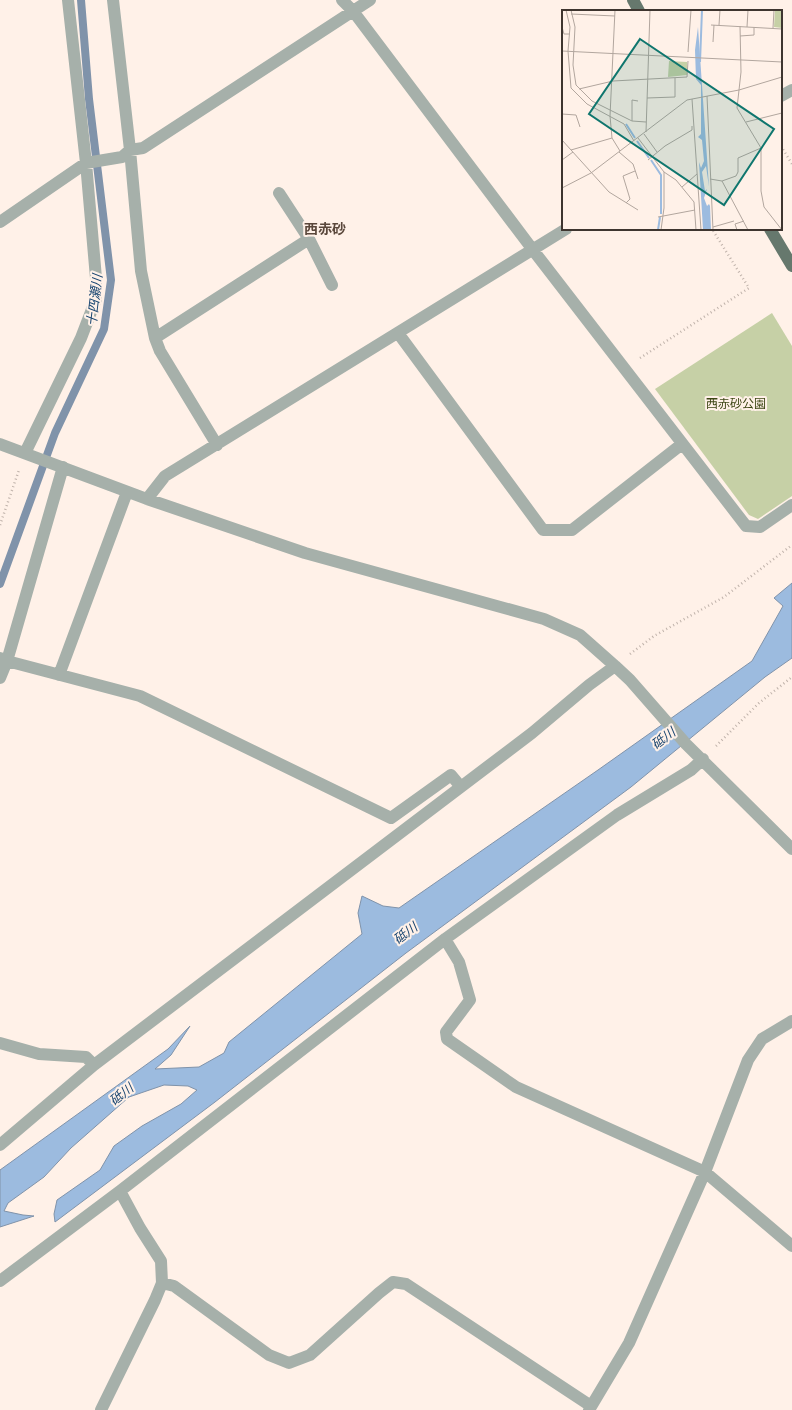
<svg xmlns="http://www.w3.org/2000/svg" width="792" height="1410" viewBox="0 0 792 1410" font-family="Montserrat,'Noto Sans JP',sans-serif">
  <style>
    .green { fill: #c6d0a6 }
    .water { fill: #9cbbdf; stroke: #8093aa }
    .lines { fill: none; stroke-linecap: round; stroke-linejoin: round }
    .stream { stroke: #8093aa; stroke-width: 8 }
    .path { stroke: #c0b3ab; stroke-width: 2.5; stroke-dasharray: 1 3; stroke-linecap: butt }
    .minor { stroke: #a6b0aa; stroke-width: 12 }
    .major { stroke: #66786d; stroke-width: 12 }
    .labels { text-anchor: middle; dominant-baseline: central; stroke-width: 4; stroke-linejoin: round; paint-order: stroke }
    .park-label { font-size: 12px; fill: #3c4513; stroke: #fff1e8 }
    .water-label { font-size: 13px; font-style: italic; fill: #174470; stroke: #fff1e8 }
    .quarter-label { font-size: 14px; font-weight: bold; fill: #5a473b; stroke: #fff1e8 }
    .inset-river { fill: none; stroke: #9cbbdf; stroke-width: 2 }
    .inset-road { fill: none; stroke: #b2a69e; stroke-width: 1 }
    .view { fill: #0f766e; fill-opacity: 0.15; stroke: #0f766e; stroke-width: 2 }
    .inset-edge { fill: none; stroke: #3e352f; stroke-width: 2 }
  </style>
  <rect width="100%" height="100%" fill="#fff1e8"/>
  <path class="green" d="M772 313 792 346V496L758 519 749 515 655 389Z"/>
  <path class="water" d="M792 583V658L765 677 631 787 406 953 215 1102 55 1222 54 1214 57 1200 100 1170 114 1146 142 1126 181 1104 197 1090 188 1086 164 1085 129 1097 71 1148 44 1177 8 1203 4 1211 23 1215 34 1216 0 1227V1170L168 1049 190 1026 171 1055 155 1069 199 1067 224 1053 229 1042 362 934 358 913 362 896 383 906 399 908 598 770 752 661 783 606 774 598Z"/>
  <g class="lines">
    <path class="stream" d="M0 584 55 433 104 329 111 280 89 99 81 0"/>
    <path class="path" d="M781 146 792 164
      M640 358 749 288 712 229
      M0 525 19 470
      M630 654 654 636 724 597 792 545
      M716 746 759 703 792 677"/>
    <path class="minor" d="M113 0 130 150 141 271 155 338 160 351 217 445
      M342 0 353 11 533 250 746 526 760 527 792 505
      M781 96 792 90
      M279 193 309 239
      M0 222 86 163 122 157 130 150 143 148 370 0
      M398 333 543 530H572L682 444
      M155 338 309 239 332 285
      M0 444 147 499 305 553 544 619 580 635 615 666 630 680 686 744 792 849
      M25 453 81 338 96 299V278L86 163 68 0
      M147 499 165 476 566 229
      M0 658 7 661 140 696 391 818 451 775 461 787
      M59 675 127 492
      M0 678 7 661 63 467
      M445 939 459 962 470 1000 446 1032 447 1039 516 1087 705 1172 792 1246
      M0 1043 39 1054 86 1057 94 1065
      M0 1145 94 1065 532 733 589 685 615 666
      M0 1281 120 1191 445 939 617 815 691 770 703 759
      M162 1283 174 1286 269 1355 289 1363 310 1355 379 1293 393 1282 406 1284 591 1406
      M101 1410 155 1300 162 1283 161 1261 140 1228 120 1191
      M589 1410 629 1343 705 1172 748 1060 762 1039 792 1021"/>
    <path class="major" d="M633 0 639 11
      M770 229 792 266"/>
  </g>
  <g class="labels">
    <g class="park-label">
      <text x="736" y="403">西赤砂公園</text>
    </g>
    <g class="water-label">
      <text transform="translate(94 300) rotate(-83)">十四瀬川</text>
      <text transform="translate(663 738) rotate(-37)">砥川</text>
      <text transform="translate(405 933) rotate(-37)">砥川</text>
      <text transform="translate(121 1094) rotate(-39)">砥川</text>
    </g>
    <g class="quarter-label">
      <text x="325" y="229">西赤砂</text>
    </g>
  </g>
  <g transform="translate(562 10)">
    <rect width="220" height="220" fill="#fff1e8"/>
    <path d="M213 0H220V18L212 17ZM107 51 125 52V65L106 67Z" fill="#c6d0a6"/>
    <path d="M136 17 147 177 144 156 140 162 143 181 145 179 142 188 145 196 147 194 148 196 149 220H141L137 152 139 158 142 151 140 130 136 127 139 124V75L134 69 133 40Z" fill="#9cbbdf"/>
    <path class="inset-river" d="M138 52 140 0M64 114 73 128M75 131 87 148M89 150 99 165V204M96 220 98 207"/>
    <path class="inset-road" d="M4 0 8 17 6 41 9 78 25 94 62 114 72 131M9 0 13 17 11 55 14 75 30 91 70 111 84 112M9 4 53 6M149 15 220 19M157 15 158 0M178 16 179 62 175 98 199 138V181L202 197 220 220M0 17 2 24H8M185 17 186 0M211 18 212 0M178 26 192 25V17M151 32 152 15M0 41 220 52M126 42 129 0M17 79 51 71 125 67 126 51M145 86 151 220M85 88 113 87V68M130 89 139 220M0 104 14 105 18 117M70 111V90L76 91M184 112 220 103M84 122 88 0M82 124 95 142M50 128 48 106 53 0M76 128 102 162V198L99 220M0 130 47 182 76 200M9 140 50 128 58 141M57 142 71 154 76 169M0 150 11 142M86 150 103 136 130 120V116M102 162 114 170 132 192 134 220M148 169 160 171 174 166 176 162V148L199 138M160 171 186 220M120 177 135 164M0 178 29 163 125 90 177 80 220 67M64 193 68 189 61 166 73 161M96 207 133 200M151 217 172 211M175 220 173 214 182 211"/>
    <path class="view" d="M78 29 212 119 162 195 27 104Z"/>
    <rect width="220" height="220" class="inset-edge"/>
  </g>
</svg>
